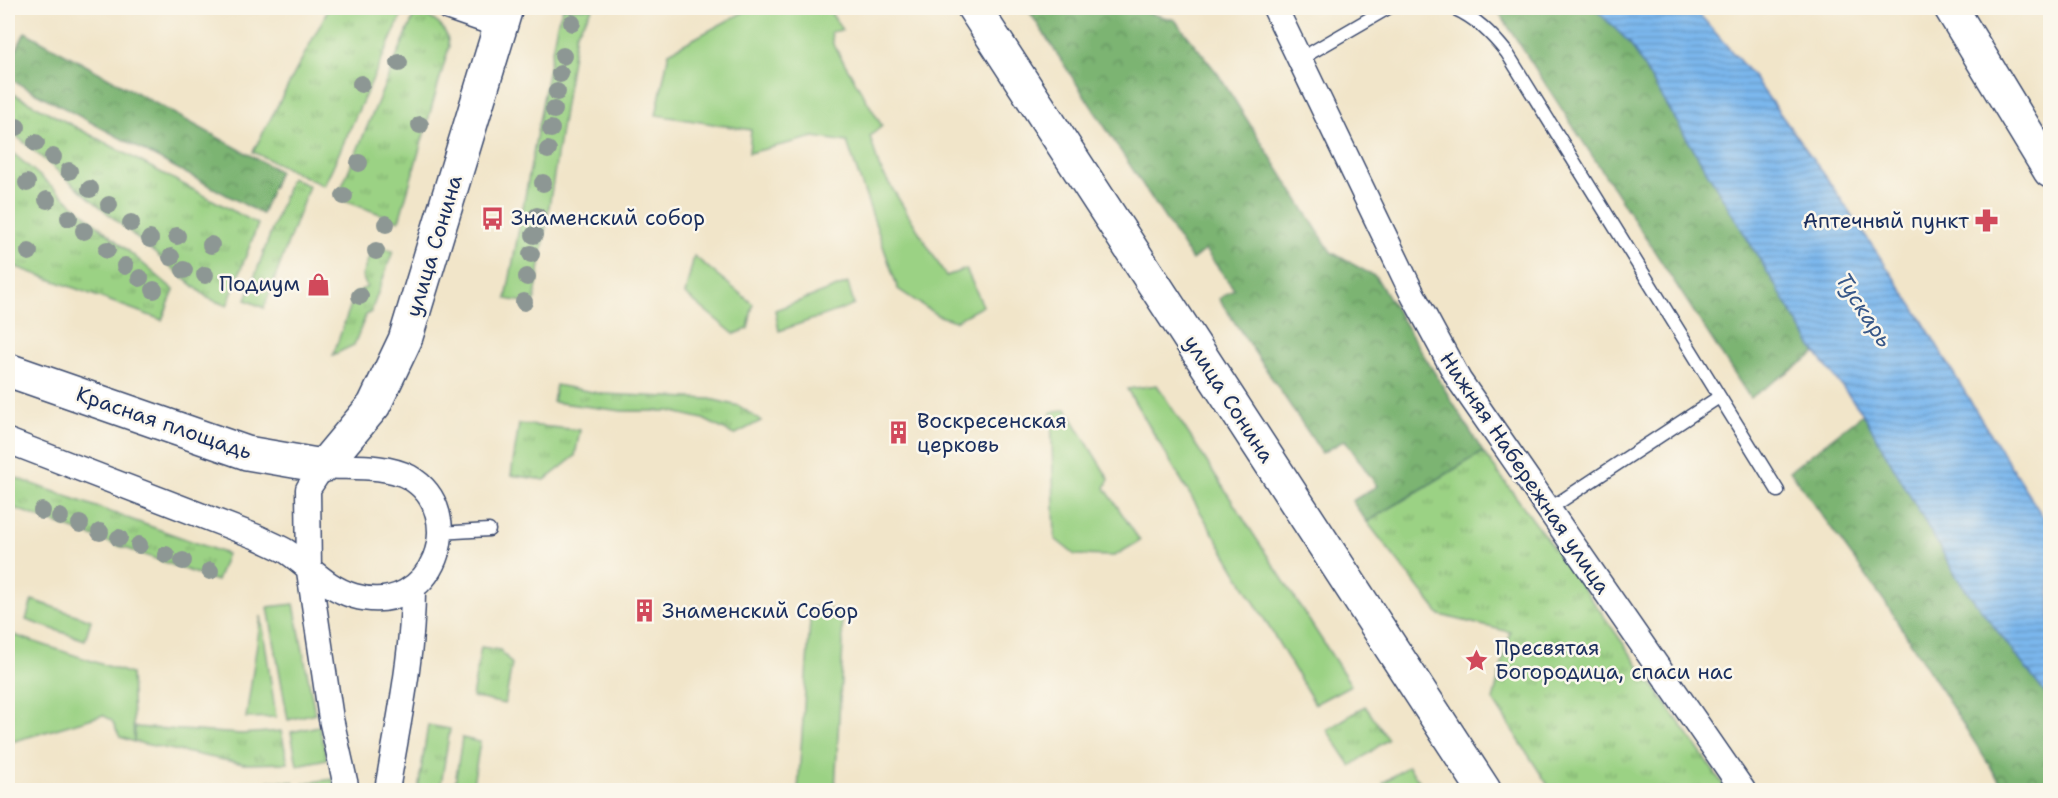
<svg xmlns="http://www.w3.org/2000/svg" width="2058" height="798" viewBox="0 0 2058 798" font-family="'Shantell Sans',sans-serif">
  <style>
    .grass { fill: url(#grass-tufts); stroke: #5b8071; stroke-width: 1.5 }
    .forest { fill: url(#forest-crowns); stroke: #4c7268; stroke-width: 1.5 }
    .green { fill: #9bd284; stroke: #5b8071; stroke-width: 1.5 }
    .water { fill: url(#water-rules); stroke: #4b73a6; stroke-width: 1.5 }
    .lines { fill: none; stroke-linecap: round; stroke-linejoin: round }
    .lane-casing { stroke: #3b4a6e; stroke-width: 15 }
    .street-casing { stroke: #3b4a6e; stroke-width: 27 }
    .secondary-casing { stroke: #3b4a6e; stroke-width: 36 }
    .primary-casing { stroke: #3b4a6e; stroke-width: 36 }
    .lane { stroke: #fff; stroke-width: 12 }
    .street { stroke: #fff; stroke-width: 24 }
    .secondary { stroke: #fff; stroke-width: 33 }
    .primary { stroke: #fff; stroke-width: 33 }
    .tree { fill: #8d9794 }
    .labels { text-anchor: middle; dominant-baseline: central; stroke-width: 5; stroke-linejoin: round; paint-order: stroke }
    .poi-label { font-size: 21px; fill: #1b2f5e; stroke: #fbf7ec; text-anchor: start }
    .street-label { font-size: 21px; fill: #1b2f5e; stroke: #fbf7ec }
    .water-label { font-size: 22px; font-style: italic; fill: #385889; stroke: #fbf7ec }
  </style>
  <defs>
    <pattern id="grass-tufts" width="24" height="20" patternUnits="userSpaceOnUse" patternTransform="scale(1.5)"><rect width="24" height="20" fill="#9bd284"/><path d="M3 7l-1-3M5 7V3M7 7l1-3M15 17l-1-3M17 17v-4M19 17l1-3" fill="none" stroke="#7eab6f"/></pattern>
    <pattern id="forest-crowns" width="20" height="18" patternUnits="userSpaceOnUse" patternTransform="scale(1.5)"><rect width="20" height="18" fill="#7cb472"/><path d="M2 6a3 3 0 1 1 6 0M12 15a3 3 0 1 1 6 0" fill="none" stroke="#659361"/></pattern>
    <pattern id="water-rules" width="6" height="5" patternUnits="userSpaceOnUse" patternTransform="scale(1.5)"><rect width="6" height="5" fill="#7bb7ed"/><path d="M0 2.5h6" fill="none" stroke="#6495c3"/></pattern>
  </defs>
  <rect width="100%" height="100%" fill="#fbf7ec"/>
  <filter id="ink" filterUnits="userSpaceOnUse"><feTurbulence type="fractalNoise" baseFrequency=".0167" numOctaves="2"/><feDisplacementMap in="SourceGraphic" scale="12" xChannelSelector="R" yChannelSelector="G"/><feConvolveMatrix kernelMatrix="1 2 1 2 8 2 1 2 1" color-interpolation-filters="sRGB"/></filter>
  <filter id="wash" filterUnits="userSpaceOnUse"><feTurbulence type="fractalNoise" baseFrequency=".008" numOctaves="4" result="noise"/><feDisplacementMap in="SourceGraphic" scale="24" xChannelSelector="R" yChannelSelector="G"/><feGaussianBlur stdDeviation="1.35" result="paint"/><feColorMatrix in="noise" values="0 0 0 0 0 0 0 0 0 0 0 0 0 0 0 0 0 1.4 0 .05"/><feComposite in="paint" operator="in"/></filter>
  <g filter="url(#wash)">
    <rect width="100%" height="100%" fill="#f1e5c9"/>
    <path class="grass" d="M329 8H405L324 186 253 152Z
      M416 11C434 19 448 26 449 47L399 221 337 198Z
      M8 91 258 224 227 306 208 298 8 129Z
      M8 149 174 290 162 320 8 264Z
      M291 178 309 186 264 308 246 300Z
      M374 244 393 251 371 312 366 315 354 345 333 355 355 293 367 287 362 276Z
      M556 385 603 394 710 399 739 406 761 421 734 435 703 419 669 411H622L553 402Z
      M519 424 580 430 575 456 545 480 511 475Z
      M1483 452 1603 615 1727 790H1551L1493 700 1510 632 1440 615 1367 522Z
      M8 475 227 554 217 581 8 506Z
      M481 647 500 650 512 664 505 704 472 697Z
      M1365 706 1388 739 1351 766 1327 730Z
      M428 725 450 729 440 790H418Z
      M135 727 242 734 281 731 288 763 244 764 134 742Z
      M268 781 293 782 295 790H269Z"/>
    <path class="forest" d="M1027 8H1130L1175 20 1218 74 1331 252 1376 277 1483 452 1367 522 1352 501 1377 486 1345 440 1322 453 1219 299 1234 289 1205 250 1192 260Z
      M1496 8H1594L1629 42 1816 353 1750 398Z
      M25 32 279 171 262 214 8 78V67Z
      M1863 414 1958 579 2050 700V790H2005L1885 602 1790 471Z"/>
    <path class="green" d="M563 8H593L576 33 534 304 506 299 557 24Z
      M751 8H828L842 30 831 32 833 44 882 126 870 136 879 167 946 276 966 269 983 306 955 321 937 315 898 289 847 142 814 137 749 153 751 130 656 115 669 52Z
      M694 256 753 304 748 329 734 334 685 294Z
      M848 283 854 305 779 331 775 310Z
      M1157 385 1351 685 1315 704 1127 389Z
      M1066 409 1109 479 1105 488 1140 541 1114 556 1075 555 1055 539 1051 412Z
      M32 600 91 620 85 640 26 620Z
      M294 604 315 713 288 720 268 607Z
      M811 607 841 611 843 644 835 790H798Z
      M261 616 276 717 246 718Z
      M8 633 131 674 134 742 120 737 112 721 103 715 8 743Z
      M319 726 327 759 297 765 291 732Z
      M462 738 480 742 472 790H454Z
      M1408 766 1426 790H1388L1383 783Z
      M333 779 335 790H306L304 783Z"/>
    <path class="water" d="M1594 8H1694L1752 75 1824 174 1919 315 1981 419 2050 528V700L1958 579 1863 414 1816 353 1629 42Z"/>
  </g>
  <g filter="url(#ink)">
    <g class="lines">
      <defs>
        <path id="lane" d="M1453 8C1476 18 1491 33 1507 53L1778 491
          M1300 59 1388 8
          M1549 509 1719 397
          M439 533 489 530"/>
        <path id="street" d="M449 8 501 26
          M1275 8 1413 295 1459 380 1743 790
          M8 441 257 537C267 542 277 546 286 551 309 566 326 588 354 596 435 619 470 512 409 477 384 464 350 468 323 466L308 489 309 571 331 719 347 790
          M387 790C398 724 413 657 413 590"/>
        <path id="secondary" d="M1951 8 2050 171"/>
        <path id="primary" d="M974 8 1484 790
          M8 370 247 453 323 466 374 405 405 340 506 8"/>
      </defs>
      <use href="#lane" class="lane-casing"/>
      <use href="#street" class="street-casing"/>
      <use href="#secondary" class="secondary-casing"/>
      <use href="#primary" class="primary-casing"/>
      <use href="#lane" class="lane"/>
      <use href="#street" class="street"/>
      <use href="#secondary" class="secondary"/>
      <use href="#primary" class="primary"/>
    </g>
    <g class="tree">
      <circle cx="572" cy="23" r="9"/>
      <circle cx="563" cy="56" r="9"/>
      <circle cx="399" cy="63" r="9"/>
      <circle cx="560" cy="74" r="9"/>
      <circle cx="361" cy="84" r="9"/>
      <circle cx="557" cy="92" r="9"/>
      <circle cx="554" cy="110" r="9"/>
      <circle cx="420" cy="125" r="9"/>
      <circle cx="17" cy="127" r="9"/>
      <circle cx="551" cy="129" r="9"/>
      <circle cx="36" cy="143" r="9"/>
      <circle cx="548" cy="150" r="9"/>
      <circle cx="53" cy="157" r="9"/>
      <circle cx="359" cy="163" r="9"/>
      <circle cx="69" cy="171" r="9"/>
      <circle cx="27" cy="183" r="9"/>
      <circle cx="543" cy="183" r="9"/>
      <circle cx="90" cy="189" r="9"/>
      <circle cx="344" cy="196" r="9"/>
      <circle cx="47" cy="200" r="9"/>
      <circle cx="109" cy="205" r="9"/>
      <circle cx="537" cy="216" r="9"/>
      <circle cx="69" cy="218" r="9"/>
      <circle cx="131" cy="223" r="9"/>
      <circle cx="386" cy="224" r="9"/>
      <circle cx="84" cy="231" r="9"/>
      <circle cx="534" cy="235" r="9"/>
      <circle cx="177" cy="236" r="9"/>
      <circle cx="150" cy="239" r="9"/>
      <circle cx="211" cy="245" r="9"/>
      <circle cx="107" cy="250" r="9"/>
      <circle cx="376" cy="251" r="9"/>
      <circle cx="29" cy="252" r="9"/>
      <circle cx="531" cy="254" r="9"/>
      <circle cx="171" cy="257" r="9"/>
      <circle cx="125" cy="266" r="9"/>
      <circle cx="184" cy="270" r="9"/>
      <circle cx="205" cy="275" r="9"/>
      <circle cx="527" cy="277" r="9"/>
      <circle cx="140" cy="278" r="9"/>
      <circle cx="154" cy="290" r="9"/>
      <circle cx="360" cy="296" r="9"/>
      <circle cx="524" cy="302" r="9"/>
      <circle cx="42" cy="511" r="9"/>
      <circle cx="60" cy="517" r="9"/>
      <circle cx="80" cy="524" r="9"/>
      <circle cx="100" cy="532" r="9"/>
      <circle cx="119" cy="538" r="9"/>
      <circle cx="139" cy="545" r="9"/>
      <circle cx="166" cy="555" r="9"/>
      <circle cx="183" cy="561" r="9"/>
      <circle cx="210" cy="571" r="9"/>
    </g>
  </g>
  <defs>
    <symbol id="bus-bare" viewBox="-9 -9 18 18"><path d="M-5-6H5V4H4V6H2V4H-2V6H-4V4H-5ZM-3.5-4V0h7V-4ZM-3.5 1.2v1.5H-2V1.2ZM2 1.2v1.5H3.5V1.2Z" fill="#d1495b" stroke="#fbf7ec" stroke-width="2.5" paint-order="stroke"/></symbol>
    <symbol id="pharmacy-bare" viewBox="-9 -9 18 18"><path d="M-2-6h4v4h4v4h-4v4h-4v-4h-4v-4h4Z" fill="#d1495b" stroke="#fbf7ec" stroke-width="2.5" paint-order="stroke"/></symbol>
    <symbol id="shop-bare" viewBox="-9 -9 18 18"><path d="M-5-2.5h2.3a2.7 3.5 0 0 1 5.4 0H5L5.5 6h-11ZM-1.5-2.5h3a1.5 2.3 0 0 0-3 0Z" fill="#d1495b" stroke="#fbf7ec" stroke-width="2.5" paint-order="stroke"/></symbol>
    <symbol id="building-bare" viewBox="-9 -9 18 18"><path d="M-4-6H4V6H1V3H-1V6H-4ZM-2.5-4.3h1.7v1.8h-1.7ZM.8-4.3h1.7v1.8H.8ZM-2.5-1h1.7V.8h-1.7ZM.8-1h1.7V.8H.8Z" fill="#d1495b" stroke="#fbf7ec" stroke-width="2.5" paint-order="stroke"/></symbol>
    <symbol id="sight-bare" viewBox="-9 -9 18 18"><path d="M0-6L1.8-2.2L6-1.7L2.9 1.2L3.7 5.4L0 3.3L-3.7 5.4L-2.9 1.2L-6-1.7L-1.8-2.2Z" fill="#d1495b" stroke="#fbf7ec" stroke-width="2.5" paint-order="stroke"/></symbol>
  </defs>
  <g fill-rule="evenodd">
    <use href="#bus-bare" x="476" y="202" width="33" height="33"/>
    <use href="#pharmacy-bare" x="1970" y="204" width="33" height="33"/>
    <use href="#shop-bare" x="302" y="268" width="33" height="33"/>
    <use href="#building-bare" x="882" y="416" width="33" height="33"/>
    <use href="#building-bare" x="628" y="594" width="33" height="33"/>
    <use href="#sight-bare" x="1460" y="644" width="33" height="33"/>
  </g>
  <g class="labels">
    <g class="poi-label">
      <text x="511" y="218">Знаменский собор</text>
      <text x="1969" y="221" text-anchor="end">Аптечный пункт</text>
      <text x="300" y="284" text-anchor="end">Подиум</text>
      <text x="917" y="421">Воскресенская<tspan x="917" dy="24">церковь</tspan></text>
      <text x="662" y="611">Знаменский Собор</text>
      <text x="1495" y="648">Пресвятая<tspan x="1495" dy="24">Богородица, спаси нас</tspan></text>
    </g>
    <g class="street-label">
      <text transform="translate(434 246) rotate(-73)">улица Сонина</text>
      <text transform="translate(1229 399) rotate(57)">улица Сонина</text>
      <text transform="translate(164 423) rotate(19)">Красная площадь</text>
      <text transform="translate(1525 473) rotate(56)">Нижняя Набережная улица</text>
    </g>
    <g class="water-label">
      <text transform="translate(1864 310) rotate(57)">Тускарь</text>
    </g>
  </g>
  <rect width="2058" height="798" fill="none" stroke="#fbf7ec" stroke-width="30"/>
</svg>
